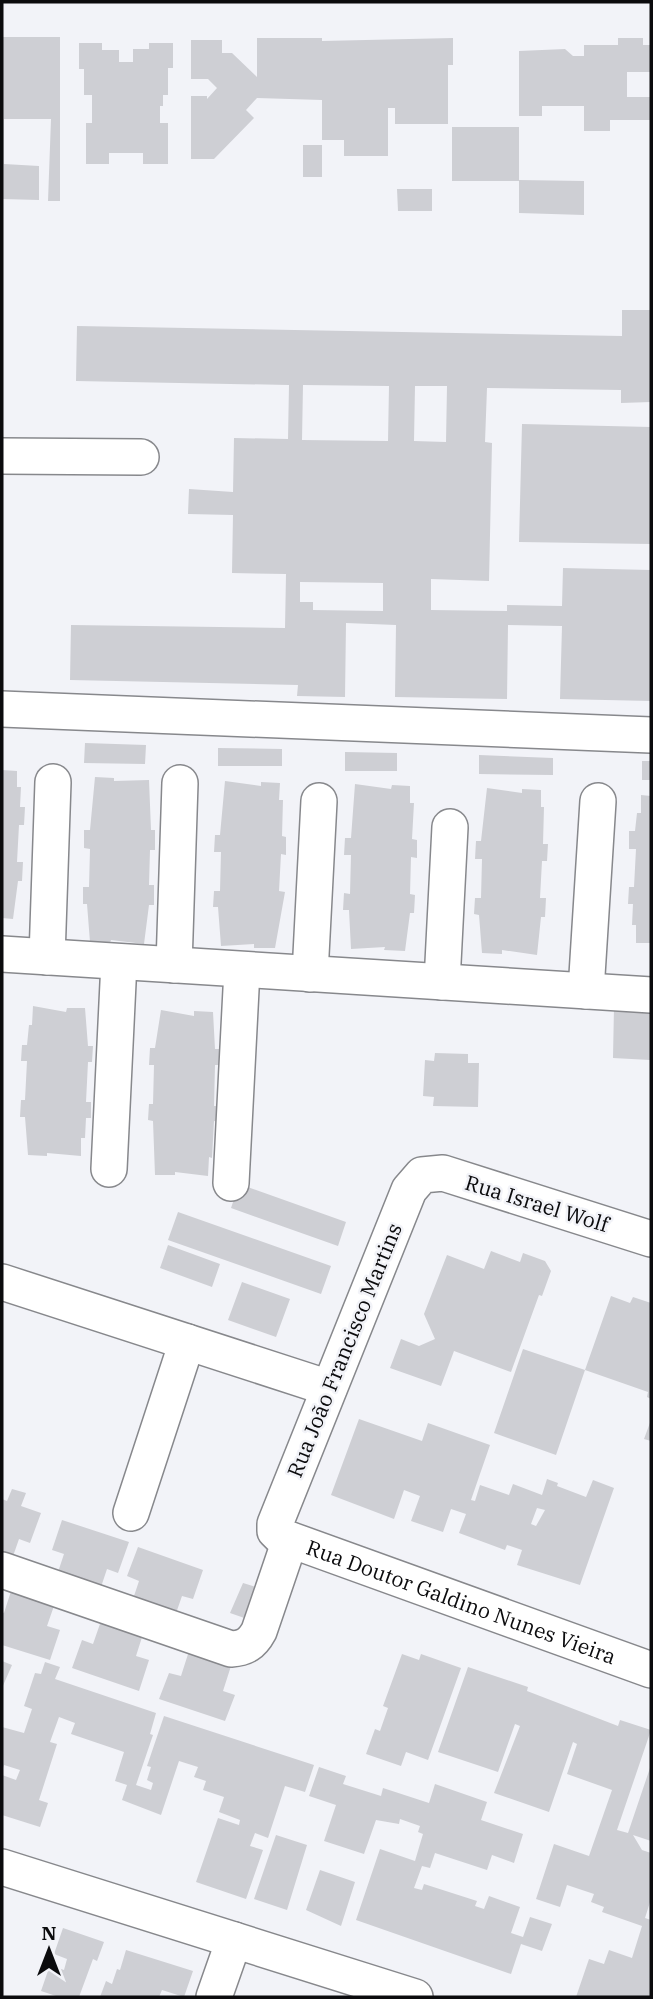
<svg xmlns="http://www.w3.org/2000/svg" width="653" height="1999" viewBox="0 0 653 1999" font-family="'IBM Plex Serif',serif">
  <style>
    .building { fill: #cecfd4; fill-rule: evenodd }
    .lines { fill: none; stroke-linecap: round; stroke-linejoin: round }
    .minor-casing { stroke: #87888c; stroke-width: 38 }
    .minor { stroke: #fff; stroke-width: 35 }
    .labels { text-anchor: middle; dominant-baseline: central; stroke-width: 5; stroke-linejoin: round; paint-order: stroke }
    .street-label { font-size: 21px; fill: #0b0b0d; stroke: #f2f3f8 }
  </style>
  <rect width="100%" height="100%" fill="#f2f3f8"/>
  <path class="building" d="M2 37H60V201H48L51 119H4V164L39 166V200L2 199Z
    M257 38H322V41L453 38V65H448V124H395V108H388V156H344V140H322V100L257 98 246 110 254 118 214 159H191V96H207V99L217 88 208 79H191V40H222V53H232L257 77Z
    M618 38H643V45H651V72H627V97H651V120H610V131H584V106H542V116H519V51L565 49 573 56H584V45H618Z
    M79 43H102V50H119V62H133V49H149V43H173V68H168V95H163V106H160V123H168V164H143V153H109V164H86V123H92V95H84V69H79Z
    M452 127H519V180L584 181V215L519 213V181H452Z
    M303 145H322V177H303Z
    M397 189H432V211H398Z
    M622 310H651V402L621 403V390L487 388 485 442 492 443 489 581 431 579V610L507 611V605L562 606 563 568 651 570V701L560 699 562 626 508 625 507 699 395 697 396 625 346 623 345 697 297 696 298 685 70 680 71 625 285 628 286 574 232 573 233 515 188 514 189 489 233 492 234 438 288 439 289 385 76 381 77 326 622 336ZM303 385 389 386 388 441 302 440ZM415 386H447L446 442 414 441ZM300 582 383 583V611L313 610V602H300Z
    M522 424 651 427V544L519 542Z
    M85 743 146 745 145 764 84 763Z
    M218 748 282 749V766H218Z
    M345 752 397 753V771H345Z
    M479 755 553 758V775L479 774Z
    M642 761H651V780H642Z
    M2 770 17 771V787H21L20 807H25L24 825H19L17 862H23L22 881H18L13 919 2 918Z
    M95 777 114 778V781L149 780 151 830H155V850H150L149 885H154V905H149L144 944 111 940 110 943 90 942 87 904H83V887H89L90 849 84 848V830H90Z
    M225 781 261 786V782L280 783 279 800H283L282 836 286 837V855L281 854 279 891 285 892 275 948H254V944L221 946 218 907H213L214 891H220L221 852H214L215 835H220Z
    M355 784 391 789 392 785 410 786V803H414L412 839 417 840V858L411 857 410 894 415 895 414 913H410L405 951 384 950 385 947 351 949 349 910H343L344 893 350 894 351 855H344L345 838H351Z
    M487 788 522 793V789L541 790V807H544L543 844H548L547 861H542L540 898H546L545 917H541L537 955 502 950V954L482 953 479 915 474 914 475 898H481L482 859H475L476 841H481Z
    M641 795 651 796V943H636V925H632L633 904H628L629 887H634L636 849H629V831H635L637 813H641Z
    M33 1006 66 1012 67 1008H85L88 1046H93L92 1062H88L86 1102H91V1118H86L85 1138H81V1156L47 1153V1156L28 1155 25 1117H20L21 1100H25L27 1061H21L22 1045H27L29 1025H32Z
    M614 1007H651L650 1060 613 1058Z
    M161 1010 194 1016V1011L213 1012 215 1049H221L220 1065H215L214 1106H219V1122L214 1121 212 1158 209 1157 208 1176 175 1172V1175H155L153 1121 148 1120 149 1104H153L154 1065H149L150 1048H155Z
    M435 1053 468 1054V1063H479L478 1107 433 1106 434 1097 423 1096 425 1060 434 1061Z
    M239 1184 346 1222 338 1246 231 1208Z
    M178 1212 331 1266 321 1294 168 1240Z
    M168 1245 220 1264 212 1287 160 1268Z
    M491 1251 520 1262 523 1253 545 1261 551 1271 542 1296 539 1295 511 1372 454 1351 441 1386 390 1368 401 1339 419 1346 435 1339 424 1314 447 1255 484 1269Z
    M242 1282 290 1299 276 1337 228 1320Z
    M611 1296 630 1303 633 1297 651 1303V1399L647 1397 648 1392 585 1370Z
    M523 1349 585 1370 556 1455 494 1433Z
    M359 1419 422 1441 428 1423 490 1445 471 1500 475 1501 480 1485 509 1495 513 1484 542 1495 547 1479 558 1483 557 1486 586 1497 593 1480 614 1488 580 1585 517 1565 522 1550 507 1545 505 1550 459 1533 466 1514 451 1509 443 1532 411 1521 420 1496 404 1490 394 1519 331 1495ZM537 1508 545 1510 536 1526 531 1524Z
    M651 1420V1441L644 1439Z
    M12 1489 26 1493 21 1506 41 1513 30 1543 19 1539 11 1562 2 1559V1499L7 1501Z
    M62 1520 129 1542 118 1573 107 1569 99 1593 56 1578 64 1554 52 1550Z
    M138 1547 203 1570 193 1599 182 1596 174 1619 131 1605 139 1581 127 1576Z
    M243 1583 262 1589 253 1621 230 1613Z
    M12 1588 55 1603 47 1626 60 1630 50 1660 2 1645V1612L4 1613Z
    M101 1621 143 1634 136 1656 149 1660 139 1691 72 1668 82 1640 93 1644Z
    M189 1651 231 1666 223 1691 235 1695 225 1721 159 1699 169 1673 181 1676Z
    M402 1654 419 1660 421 1654 461 1668 428 1760 406 1752 401 1766 366 1754 375 1729 380 1731 388 1708 383 1706Z
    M2 1661 12 1665 2 1688Z
    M45 1662 60 1667 55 1679 156 1713 150 1734 153 1735 136 1785 151 1790 153 1783 147 1780 151 1767 147 1766 164 1716 314 1765 305 1792 285 1786 268 1838 255 1833 250 1846 263 1850 246 1899 196 1882 218 1818 239 1825 240 1820 219 1812 224 1797 203 1790 206 1781 194 1777 198 1767 179 1761 161 1815 122 1800 127 1785 115 1781 124 1752 71 1734 75 1723 59 1717 50 1742 57 1744 39 1800 48 1803 40 1827 2 1815V1775L16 1780 20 1770 4 1765 2 1771V1727L24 1733 32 1709 24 1706 35 1673 41 1674Z
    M468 1667 528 1687 527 1691 618 1726 620 1720 651 1730 617 1830 628 1833 651 1765V1841L633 1835 642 1850 651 1853V1899L645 1918 651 1920V1997H576L589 1959 604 1964 609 1950 632 1958 642 1926 602 1912 604 1907 591 1902 594 1894 567 1885 560 1907 536 1899 554 1844 589 1856 612 1790 567 1774 577 1744 573 1742 549 1812 494 1793 520 1726 515 1724 498 1772 438 1752Z
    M319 1767 346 1776 343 1784 381 1796 383 1788 429 1803 435 1784 487 1802 481 1820 523 1834 514 1863 492 1855 487 1870 435 1853 430 1868 422 1866 414 1888 422 1890 424 1884 477 1901 475 1906 484 1909 489 1896 520 1907 511 1933 523 1937 530 1917 552 1924 542 1951 521 1944 511 1974 356 1920 380 1849 415 1861 423 1834 418 1832 420 1826 400 1819 399 1824 376 1820 364 1854 324 1841 336 1805 309 1796Z
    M276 1835 307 1845 287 1910 254 1899Z
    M320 1870 355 1882 341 1926 306 1910Z
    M63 1928 104 1942 97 1961 93 1959 79 1997H59L41 1991 50 1965 64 1970 67 1959 54 1954Z
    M126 1950 193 1971 184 1997 162 1990 159 1997H100L106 1981 112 1984 117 1969 120 1970Z"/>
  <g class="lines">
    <defs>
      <g id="minor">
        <path d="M2 456 141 457"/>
        <path d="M2 709 651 735"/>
        <path d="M2 954 651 995"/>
        <path d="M47 957 53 782"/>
        <path d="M174 965 180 783"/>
        <path d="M310 974 319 801"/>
        <path d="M442 982 450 827"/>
        <path d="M586 991 598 801"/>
        <path d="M109 1169 119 962"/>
        <path d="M231 1183 242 970"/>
        <path id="s1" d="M651 1239 443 1173 422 1175 409 1190 275 1524V1531L280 1536 651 1670"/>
        <path d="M2 1282 329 1388"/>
        <path d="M131 1513 187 1342"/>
        <path d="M2 1570 231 1649C245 1648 252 1644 259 1631L290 1540"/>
        <path d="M2 1867 415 1997"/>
        <path d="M214 1997 234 1940"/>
      </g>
    </defs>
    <use href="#minor" class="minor-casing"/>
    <use href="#minor" class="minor"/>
  </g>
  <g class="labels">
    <g class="street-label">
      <text transform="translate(537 1203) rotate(17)">Rua Israel Wolf</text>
      <text transform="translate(344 1350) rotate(-68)">Rua João Francisco Martins</text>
      <text stroke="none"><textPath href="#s1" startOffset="826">Rua Doutor Galdino Nunes Vieira</textPath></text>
    </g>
  </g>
  <rect width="653" height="1999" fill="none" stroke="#0b0b0d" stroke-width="7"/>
  <g transform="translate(49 1950)" stroke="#f2f3f8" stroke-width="5" paint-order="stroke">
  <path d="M0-5L12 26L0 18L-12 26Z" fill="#0b0b0d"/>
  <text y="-10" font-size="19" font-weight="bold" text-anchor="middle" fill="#0b0b0d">N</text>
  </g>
</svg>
